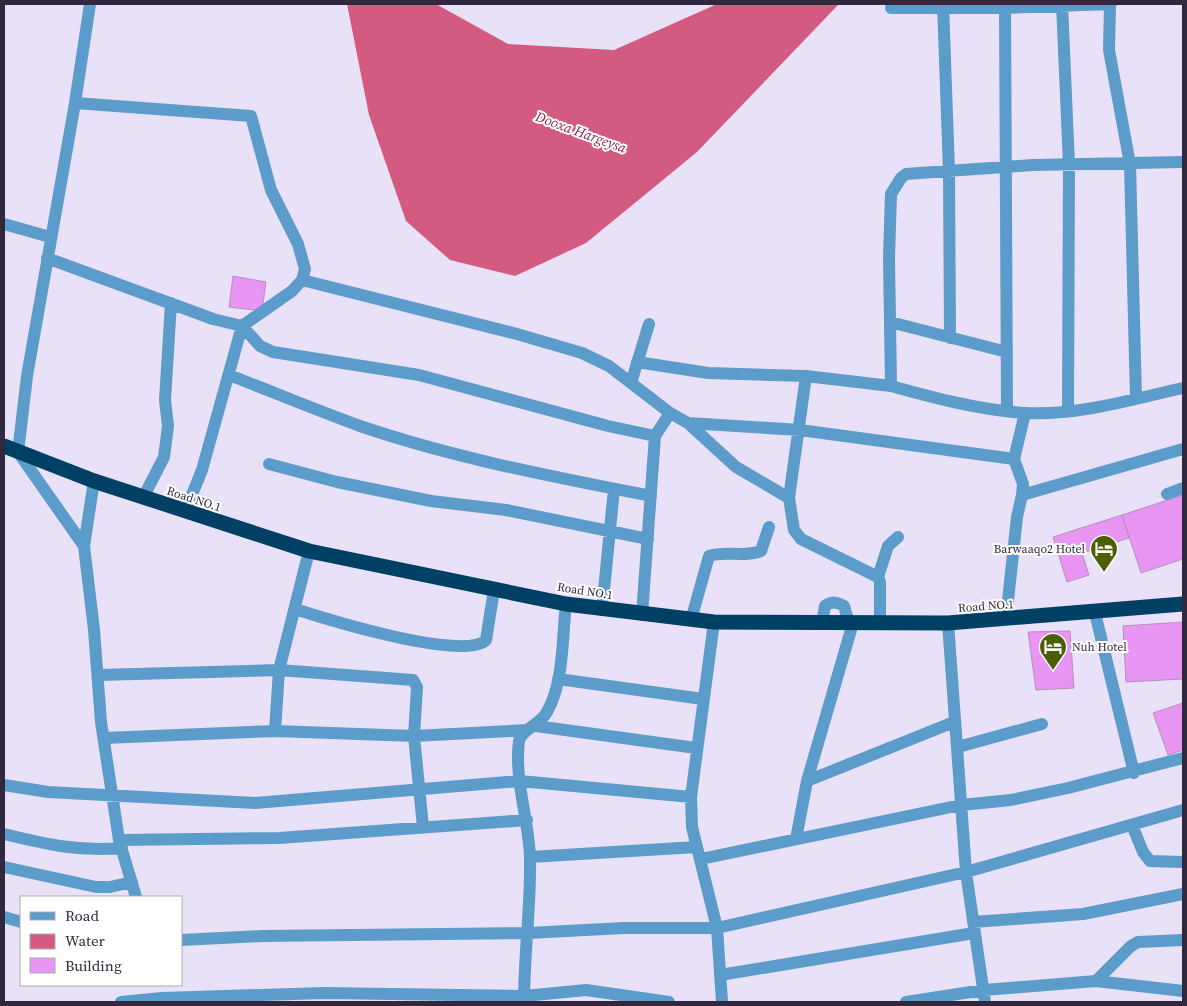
<svg xmlns="http://www.w3.org/2000/svg" width="1187" height="1006" viewBox="0 0 1187 1006" font-family="'Source Serif 4',serif">
  <style>
    .water { fill: #d35b82 }
    .building { fill: #e895f3; stroke: #b78fbc }
    .lines { fill: none; stroke-linecap: round; stroke-linejoin: round }
    .minor { stroke: #5c9ccb; stroke-width: 12 }
    .highway { stroke: #004065; stroke-width: 15 }
    .labels { text-anchor: middle; dominant-baseline: central; stroke-width: 4; stroke-linejoin: round; paint-order: stroke }
    .street-label { font-size: 12px; fill: #31283d; stroke: #fff }
    .poi-label { font-size: 12px; fill: #31283d; stroke: #fff; text-anchor: end }
    .water-label { font-size: 14px; font-style: italic; fill: #90224c; stroke: #fff }
  </style>
  <rect width="100%" height="100%" fill="#e9e1f8"/>
  <path class="water" d="M347 4H436L508 44 614 50 717 4H839L697 152 586 243 515 276 450 260 406 221 369 115Z"/>
  <path class="building" d="M233 276 266 282 262 311 229 307Z
    M1183 495V559L1141 573 1122 515Z
    M1122 515 1129 538 1082 553 1089 575 1067 582 1053 537Z
    M1183 622V679L1126 682 1123 626Z
    M1070 631 1074 688 1036 690 1028 632Z
    M1183 703V750L1168 755 1153 713Z"/>
  <g class="lines">
    <path class="minor" d="M943 4 949 171 950 338
      M1005 4 1007 410
      M1062 4 1069 165 1068 411
      M1110 4 1109 50 1130 164 1136 398
      M891 8H1005L1111 4
      M75 103 251 116 271 190 298 244 305 269 302 280 292 291 242 326 202 470 185 512
      M1183 162 1033 165 906 174 901 178 891 194 889 258 891 386C934 398 980 410 1025 413 1078 416 1133 399 1183 388
      M4 224 50 237
      M47 258 213 319 242 326 260 346 273 352 419 375 608 426 655 436
      M302 280 517 334 582 353 609 366 670 413 688 423 736 467 789 498
      M890 322 1007 352
      M637 362 708 373 806 376 789 498 794 530 801 539 878 577 880 582V624
      M229 375C273 392 316 410 360 426 454 458 554 477 651 496
      M806 376 891 386
      M631 383 649 324
      M688 423 800 430 1014 459
      M269 464 337 482 431 501 506 510 648 539
      M94 481 84 546 94 630 101 722 119 840 136 897
      M1167 494 1183 488
      M1022 495 1183 449
      M143 498 164 457 168 426 165 400 171 303
      M84 546 18 452 27 376 75 103 90 4
      M878 577 888 546 898 537
      M295 609C326 619 464 662 486 640L494 590
      M602 610 614 489
      M1095 613 1134 773
      M642 615 655 436 670 413
      M1006 619 1017 517 1022 495 1023 484 1014 459 1025 413
      M691 620 709 556C726 550 742 558 761 551L769 527
      M714 622 691 797 692 827 717 928 722 1002
      M822 623 825 606C832 601 837 602 844 606L849 623
      M948 623 966 872 985 1002
      M98 675 279 670 413 680 417 687 414 736 423 827
      M558 679 703 699
      M536 726 696 748
      M275 731 279 670 309 551
      M104 738 275 731 414 736 527 730
      M958 747 1042 724
      M807 781 954 722
      M4 785 48 792 255 803 520 781 691 797
      M1132 825 1143 852 1150 861 1183 862
      M4 834C45 844 78 852 122 848
      M796 839 807 781 853 623
      M119 840 279 838 527 820
      M530 857 697 847
      M701 859 961 805 1011 800 1068 788 1183 758
      M4 867 96 887H110L132 882
      M4 917 21 922
      M973 922 1083 914 1183 894
      M181 940 262 936 528 933 624 928H717L966 872 1183 810
      M720 975 974 933
      M1096 981 1131 946 1138 942 1183 940
      M121 1002 162 998 324 993 524 996 586 990 669 1002
      M524 1002C524 954 531 906 530 858 529 820 514 780 519 741 521 730 541 724 547 712 564 682 562 639 566 604
      M906 1002 984 990 1096 981 1183 991"/>
    <path class="highway" d="M4 446 94 481 309 551 566 604 714 622 948 623 1183 604"/>
  </g>
  <defs>
    <symbol id="hotel-pin" viewBox="-11 -11 22 30"><path d="M0 17L-7.5 6A9.5 9.5 0 1 1 7.5 6Z" fill="#4b5e04" stroke="#fff"/><path d="M-6-4.5h1.5V1H6V5H4.5V3h-9V5H-6ZM-4 0a1.8 1.8 0 1 1 3.6 0ZM.5 0V-2.5h3Q6-2.5 6 0Z" fill="#fff"/></symbol>
  </defs>
  <g fill-rule="evenodd">
    <use href="#hotel-pin" x="1088" y="533" width="32" height="43"/>
    <use href="#hotel-pin" x="1037" y="631" width="32" height="43"/>
  </g>
  <g class="labels">
    <g class="street-label">
      <text transform="translate(194 499) rotate(18)">Road NO.1</text>
      <text transform="translate(585 591) rotate(9)">Road NO.1</text>
      <text transform="translate(986 606) rotate(-4)">Road NO.1</text>
    </g>
    <g class="poi-label">
      <text x="1085" y="549">Barwaaqo2 Hotel</text>
      <text x="1072" y="647" text-anchor="start">Nuh Hotel</text>
    </g>
    <g class="water-label">
      <text transform="translate(581 132) rotate(20)">Dooxa Hargeysa</text>
    </g>
  </g>
  <rect width="1187" height="1006" fill="none" stroke="#31283d" stroke-width="10"/>
  <rect x="20" y="896" width="162" height="90" fill="#ffffff" stroke="#ada9b1"/>
  <rect x="30" y="912" width="25" height="8" fill="#5c9ccb" stroke="#ada9b1"/>
  <text x="65" y="921" font-size="15" fill="#31283d">Road</text>
  <rect x="30" y="934" width="25" height="15" fill="#d35b82" stroke="#ada9b1"/>
  <text x="65" y="946" font-size="15" fill="#31283d">Water</text>
  <rect x="30" y="958" width="25" height="15" fill="#e895f3" stroke="#ada9b1"/>
  <text x="65" y="971" font-size="15" fill="#31283d">Building</text>
</svg>
